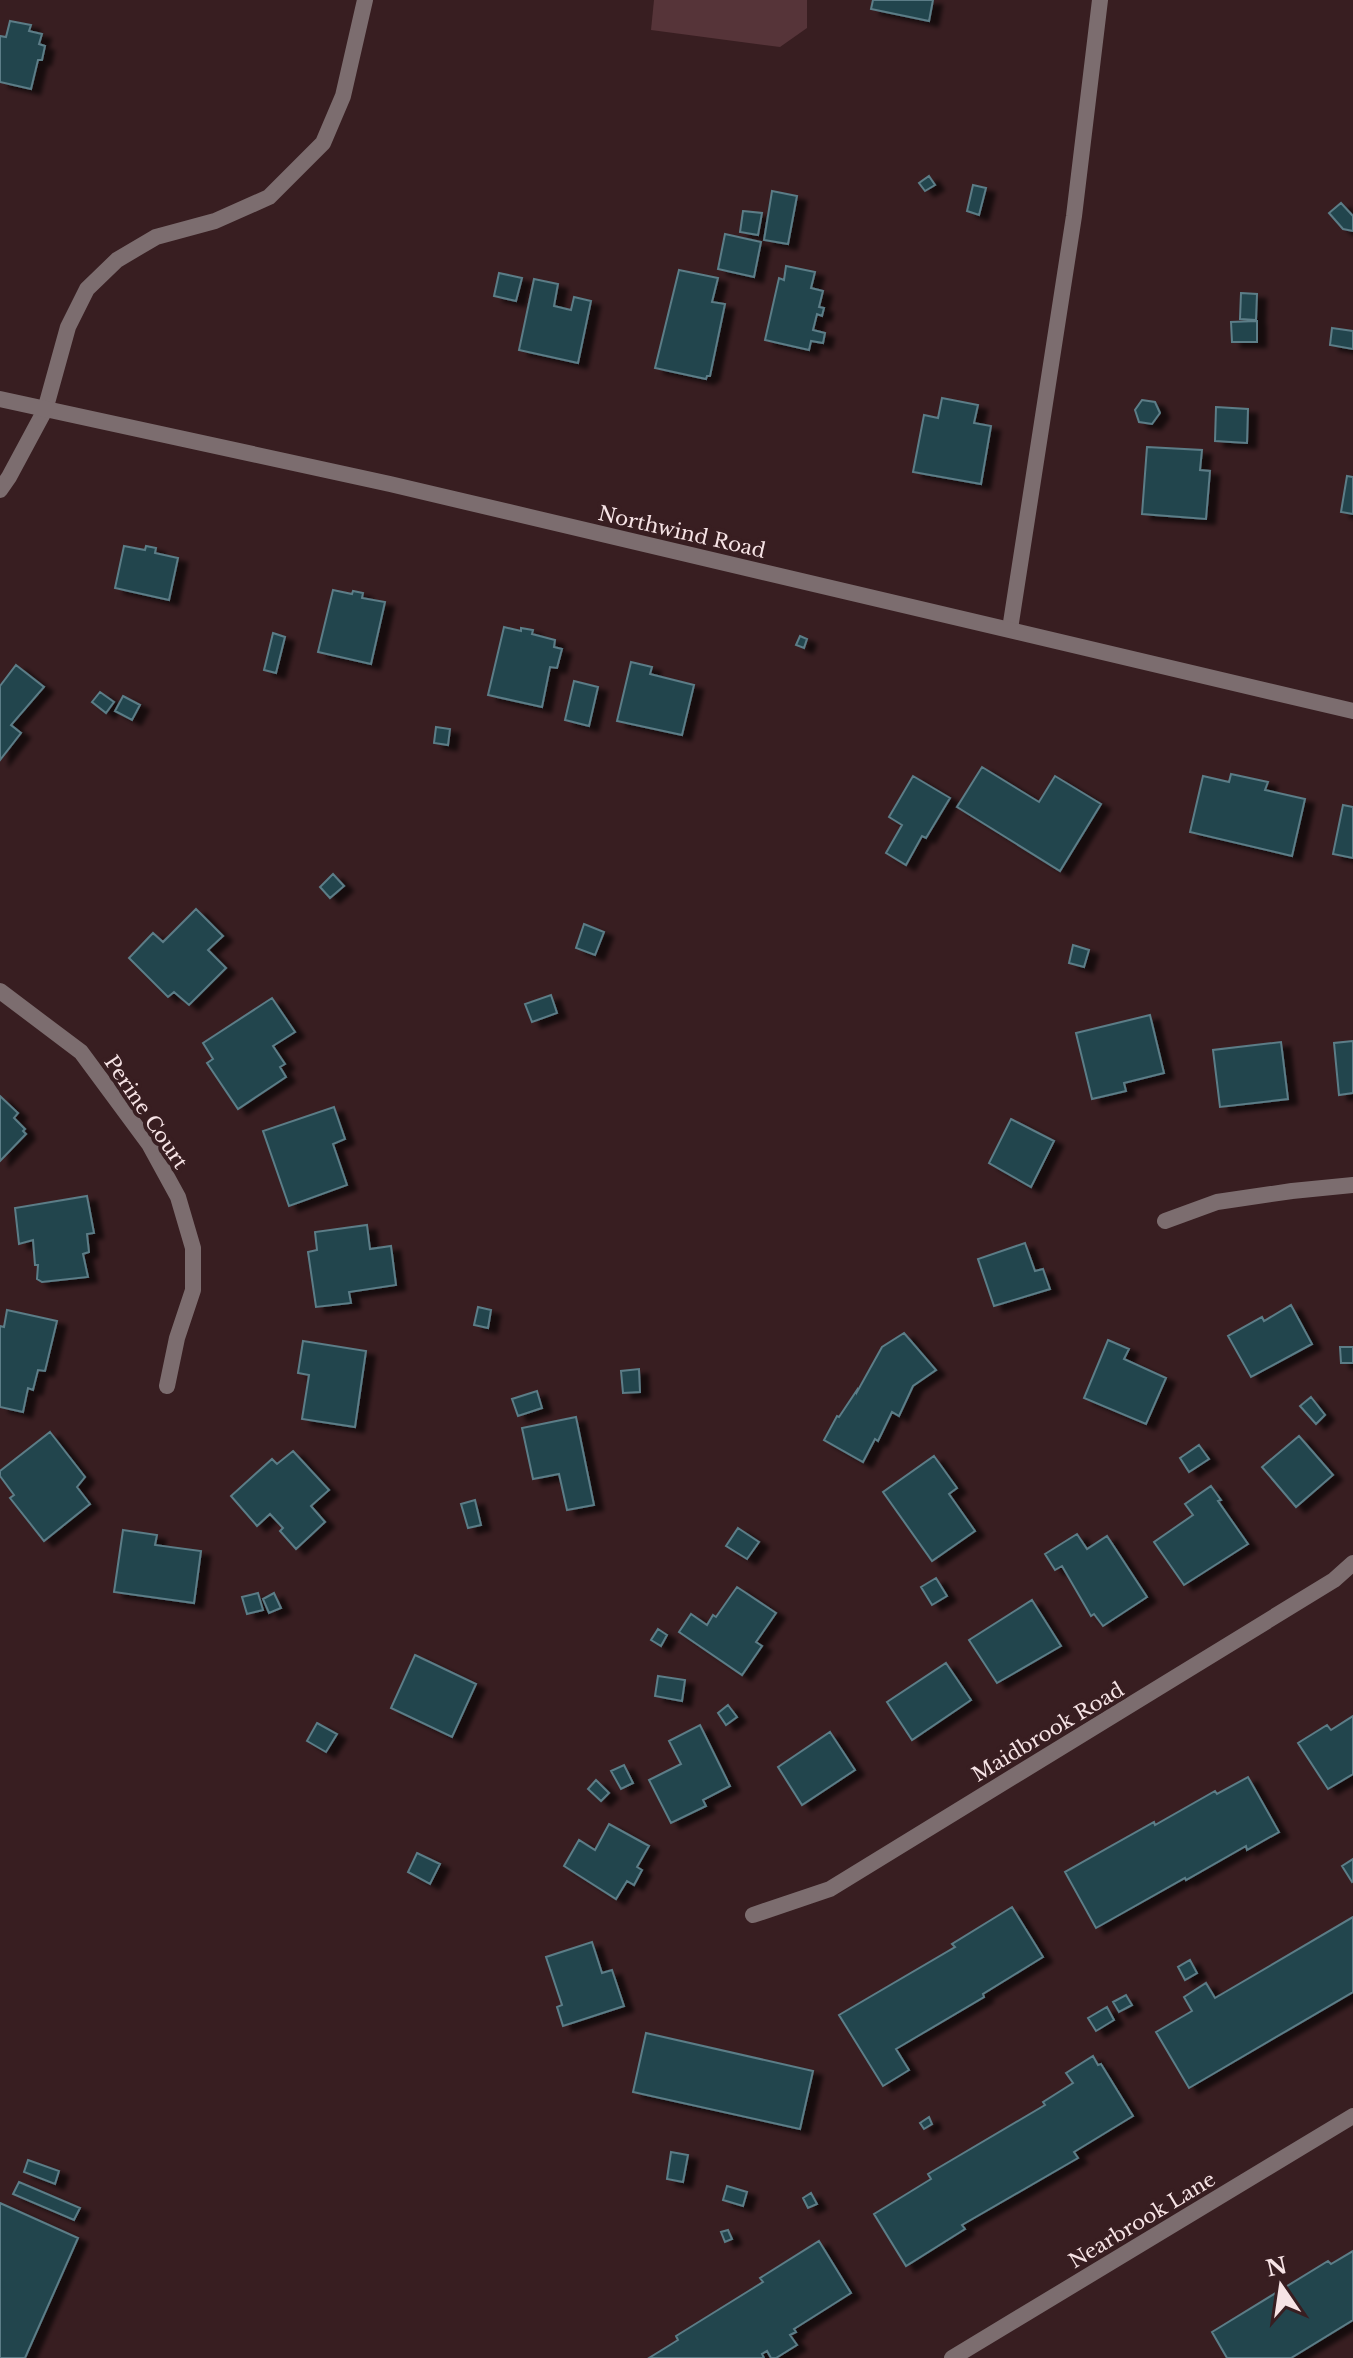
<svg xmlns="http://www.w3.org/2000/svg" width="1353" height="2358" viewBox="0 0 1353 2358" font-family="'Libre Baskerville',serif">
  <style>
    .green { fill: #563439 }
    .building { fill: #24454e; stroke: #5b7d87; stroke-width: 2; filter: url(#shadow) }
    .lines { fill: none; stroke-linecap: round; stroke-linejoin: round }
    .service { stroke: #7c6d6f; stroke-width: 16 }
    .minor { stroke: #7c6d6f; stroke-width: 16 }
    .tertiary { stroke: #7c6d6f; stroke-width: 16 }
    .labels { text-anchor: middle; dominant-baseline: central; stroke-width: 8; stroke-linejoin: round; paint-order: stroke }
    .street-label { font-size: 20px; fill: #f6e3e5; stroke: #381e21 }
  </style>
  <defs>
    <filter id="shadow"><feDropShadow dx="9" dy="5" stdDeviation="2" flood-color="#0009"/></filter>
  </defs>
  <rect width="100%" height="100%" fill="#381e21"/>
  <path class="green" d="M654 0H807V28L780 47 651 30Z"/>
  <path class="building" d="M873 0H933L929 21 871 9Z
    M10 21 31 25 29 31 42 34 39 44 45 46 42 60H38L31 89 0 82V36L6 37Z
    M929 176 935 185 925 191 919 183Z
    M973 185 986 188 979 215 967 211Z
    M772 191 797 196 788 244 764 240Z
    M1341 203 1353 216V231L1343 229 1329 213Z
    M743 211 762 213 758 235 740 232Z
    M725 234 761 242 754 277 718 269Z
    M786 266 815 272 811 288 823 291 819 307 824 308 822 316 817 314 813 330 825 333 823 343 811 341 809 350 765 340 779 278 784 280Z
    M679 270 718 278 712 302 725 304 710 376H707L706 379 655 368Z
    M499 273 522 278 516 301 494 296Z
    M534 279 558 284 554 306 571 310 574 297 591 301 578 363 519 350Z
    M1241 293 1257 294 1256 320 1240 319Z
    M1257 321V342H1232L1231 322Z
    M1332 328 1353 331V349L1330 345Z
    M942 398 978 405 974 423 991 426 981 484 913 472 924 415 938 418Z
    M1142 400 1155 402 1160 413 1152 424 1139 422 1135 410Z
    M1216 407 1248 409 1247 443 1215 441Z
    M1147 447 1202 450 1200 470 1210 471 1206 519 1142 514Z
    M1347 476 1353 477V514L1341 512Z
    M124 546 145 550 146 546 156 548 155 553 178 558 169 600 115 588Z
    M333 590 352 594 353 591 363 593 362 598 385 602 371 664 318 652Z
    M504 627 521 631V628L533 630 532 634 555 640 554 647 562 649 557 668 550 667 542 707 488 695Z
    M273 633 285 637 276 673 264 670Z
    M800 636 807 639 804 648 796 645Z
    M631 662 652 667 650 674 694 685 682 735 617 721Z
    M16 665 44 687 11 725 21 733 0 760V686Z
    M574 681 598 687 589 726 565 720Z
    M100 692 114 702 106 713 92 702Z
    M123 696 140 705 132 720 115 711Z
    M436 727 450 729 448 745 434 743Z
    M982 767 1039 802 1055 776 1101 804 1060 871 957 807Z
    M1231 774 1268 782 1265 790 1305 799 1292 856 1190 832 1203 776 1229 782Z
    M913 776 950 798 926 838 922 836 906 865 886 853 902 825 889 817Z
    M1343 805 1353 807V858L1333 854Z
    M333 874 344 886 330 898 320 887Z
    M196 909 223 936 208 950 226 968 189 1005 174 992 168 997 129 958 153 933 163 942Z
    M584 924 604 932 595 955 576 948Z
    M1073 945 1089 950 1084 967 1069 963Z
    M551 995 557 1013 532 1022 525 1004Z
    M272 998 295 1032 273 1046 285 1064 280 1067 286 1077 238 1109 207 1063 213 1059 203 1043Z
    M1150 1015 1164 1073 1124 1083 1126 1091 1092 1099 1076 1033Z
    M1353 1041V1093L1339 1095 1334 1043Z
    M1281 1042 1288 1099 1220 1107 1213 1050Z
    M0 1096 18 1113 14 1118 25 1129 23 1131 26 1134 0 1161Z
    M334 1107 345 1139 333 1144 347 1185 289 1206 263 1131Z
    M1011 1119 1054 1141 1031 1187 989 1163Z
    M87 1196 94 1233 87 1234 89 1252 83 1254 88 1277 42 1282 37 1279 38 1265H35L33 1240 19 1244 15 1208Z
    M367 1225 370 1249 391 1246 396 1285 349 1292 351 1303 316 1307 308 1252 317 1250 315 1232Z
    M1025 1243 1035 1271 1043 1269 1050 1289 994 1306 978 1259Z
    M1291 1305 1312 1344 1251 1377 1228 1336 1262 1317 1264 1321Z
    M478 1307 491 1310 488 1328 474 1325Z
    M7 1310 57 1321 45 1371 38 1370 33 1390 28 1388 23 1412 0 1407V1326L4 1327Z
    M904 1333 936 1370 913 1386 899 1416 892 1412 878 1441 875 1439 863 1462 824 1440 837 1416 839 1417 857 1390V1392L882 1347Z
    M1108 1340 1129 1349 1124 1359 1166 1378 1146 1424 1084 1398Z
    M303 1341 366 1351 355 1427 302 1419 309 1375 298 1373Z
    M1340 1347H1353V1363H1341Z
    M639 1369 640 1392 623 1393 621 1371Z
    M537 1391 542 1408 518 1416 512 1399Z
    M1311 1397 1325 1415 1316 1424 1300 1406Z
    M576 1417 594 1505 567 1510 559 1474 533 1479 522 1428Z
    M50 1432 85 1477 77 1487 90 1504 44 1541 10 1498 14 1495 0 1476V1471Z
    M1299 1436 1333 1475 1296 1507 1262 1467Z
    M1199 1445 1209 1459 1189 1472 1180 1458Z
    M293 1451 329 1490 311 1506 325 1522 296 1549 280 1531 283 1528 270 1514 257 1526 231 1496 272 1459 277 1464Z
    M934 1456 957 1488 949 1494 975 1531 932 1561 883 1492Z
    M1211 1486 1221 1500 1218 1501 1248 1544 1184 1585 1154 1542 1193 1515 1185 1504Z
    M475 1500 481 1525 468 1528 461 1504Z
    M738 1528 759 1542 747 1559 726 1546Z
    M123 1530 157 1535 155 1545 201 1551 194 1603 114 1592Z
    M1077 1534 1087 1549 1107 1536 1147 1597 1103 1626 1094 1614 1091 1616 1062 1566 1055 1570 1045 1554Z
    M936 1578 947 1596 932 1605 921 1587Z
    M737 1587 776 1613 756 1642 762 1646 742 1675 679 1632 691 1614 707 1625 713 1615 716 1617Z
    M258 1593 263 1610 247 1614 242 1597Z
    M274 1593 281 1608 269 1613 263 1599Z
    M1032 1600 1061 1646 997 1683 969 1640Z
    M658 1629 667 1635 661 1646 651 1640Z
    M415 1655 476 1684 452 1737 391 1708Z
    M946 1663 971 1700 912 1740 887 1702Z
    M658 1676 685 1680 682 1701 655 1696Z
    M728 1705 737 1717 726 1725 718 1713Z
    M1353 1716V1774L1328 1789 1298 1743 1327 1725 1331 1730Z
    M317 1723 337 1734 326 1752 307 1741Z
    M700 1725 730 1786 703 1800 706 1806 671 1823 649 1780 681 1764 669 1741Z
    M830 1732 855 1770 802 1805 778 1767Z
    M624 1765 633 1783 621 1789 611 1771Z
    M1248 1777 1279 1832 1247 1850 1246 1846 1186 1880 1185 1878 1096 1928 1065 1872 1154 1822 1155 1825 1215 1791 1217 1794Z
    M596 1780 609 1793 601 1801 588 1789Z
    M609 1824 649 1846 637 1867 642 1870 634 1885 627 1881 616 1899 564 1866 579 1840 595 1850Z
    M417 1853 440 1864 430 1884 408 1872Z
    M1353 1859V1881L1352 1882 1342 1866Z
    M1012 1907 1043 1957 983 1994 984 1997 896 2049 909 2070 883 2086 839 2015 955 1947 952 1944Z
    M1353 1917V1992L1189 2088 1156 2032 1192 2011 1184 1997 1206 1983 1215 1998Z
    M592 1942 602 1973 612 1970 624 2006 563 2026 557 2007 562 2005 546 1957Z
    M1190 1960 1197 1973 1185 1980 1178 1967Z
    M1126 1995 1132 2005 1119 2012 1113 2002Z
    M1107 2007 1114 2020 1096 2031 1088 2018Z
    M646 2033 813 2071 800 2129 633 2092Z
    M1093 2056 1098 2065 1101 2064 1133 2116 1074 2152 1078 2158 962 2225 965 2229 906 2266 874 2214 931 2179 928 2174 1045 2105 1043 2102 1073 2083 1066 2073Z
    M929 2117 932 2124 924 2129 920 2123Z
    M671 2152 688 2155 683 2182 667 2179Z
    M28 2160 59 2171 55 2184 24 2172Z
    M19 2182 80 2208 74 2220 13 2194Z
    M727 2186 747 2192 743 2206 723 2200Z
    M811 2193 817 2204 808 2208 803 2198Z
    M0 2203 78 2238 25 2358H0Z
    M728 2230 732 2239 725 2242 721 2232Z
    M819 2241 851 2293 794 2329 796 2332 790 2335 797 2345 776 2358H771L767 2351 762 2354 764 2358H649L678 2340 676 2336 763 2282 760 2278Z
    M1353 2251V2320L1291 2358H1227L1212 2332 1328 2261 1331 2264Z"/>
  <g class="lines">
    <path class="service" d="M1010 629 1074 216 1100 0"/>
    <path class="minor" d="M0 490 9 477 45 410 68 327 87 289 117 260 156 237 215 221 269 197 323 143 343 96 365 0
      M0 991 81 1052 149 1144 178 1197 193 1248V1290L177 1338 167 1386
      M1165 1221 1217 1202 1292 1191 1353 1185
      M753 1915 830 1889 1334 1580 1353 1563
      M952 2358 1353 2116"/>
    <path class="tertiary" d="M0 399 390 484 1353 711"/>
  </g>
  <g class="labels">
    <g class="street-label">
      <text transform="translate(682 532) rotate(13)">Northwind Road</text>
      <text transform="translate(146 1112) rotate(56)">Perine Court</text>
      <text transform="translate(1048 1732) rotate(-31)">Maidbrook Road</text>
      <text transform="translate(1142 2220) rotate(-31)">Nearbrook Lane</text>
    </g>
  </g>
  <g transform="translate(1281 2286) rotate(347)" stroke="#381e21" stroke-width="6" paint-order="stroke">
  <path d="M0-6L14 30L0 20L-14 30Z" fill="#f6e3e5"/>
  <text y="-12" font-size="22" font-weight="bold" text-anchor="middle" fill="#f6e3e5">N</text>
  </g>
</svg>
